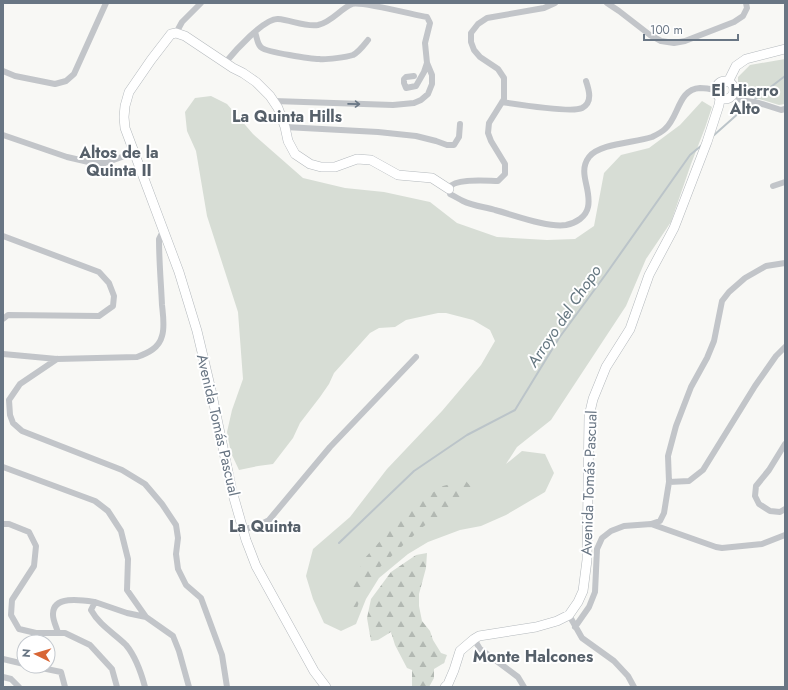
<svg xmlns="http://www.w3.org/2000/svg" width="788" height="690" viewBox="0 0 788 690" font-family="Jost,sans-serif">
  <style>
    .grass { fill: #d7ddd5 }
    .forest { fill: url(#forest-firs) }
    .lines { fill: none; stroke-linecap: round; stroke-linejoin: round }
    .stream { stroke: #bbc4c9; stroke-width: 2 }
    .secondary-casing { stroke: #b4b9bd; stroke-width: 10 }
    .street { stroke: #c2c5c9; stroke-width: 6 }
    .secondary { stroke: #fff; stroke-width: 9 }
    .oneway { stroke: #697684 }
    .labels { text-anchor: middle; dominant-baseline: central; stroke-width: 4; stroke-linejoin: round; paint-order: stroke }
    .street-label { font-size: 15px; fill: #697684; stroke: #fff }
    .neighbourhood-label { font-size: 16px; font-weight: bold; fill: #56606a; stroke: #fff }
    .water-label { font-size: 16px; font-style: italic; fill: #657780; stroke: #fff }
  </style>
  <defs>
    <pattern id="forest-firs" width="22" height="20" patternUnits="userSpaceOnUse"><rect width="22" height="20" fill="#d7ddd5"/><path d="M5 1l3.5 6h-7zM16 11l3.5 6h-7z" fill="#b2b8b2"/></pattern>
  </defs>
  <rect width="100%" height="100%" fill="#f8f8f5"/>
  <path class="grass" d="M785 59V104L779 105 746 95 738 89V77L750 65Z
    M211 96 227 104 253 134 303 178 345 188 384 192 430 202 457 223 497 237 547 240 575 239 594 226 604 173 621 155 649 148 680 125 702 101 712 107 705 128 691 164 671 222 646 259 626 306 551 420 517 447 506 464 522 451 545 454 554 473 545 492 506 515 481 526 460 530 428 542 408 554 379 578 366 599 356 624 341 631 324 623 313 599 306 576 313 549 350 517 387 469 442 411 481 365 495 341 490 330 473 320 446 313H438L406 320 395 327 379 328 370 333 334 373 329 384 320 397 300 423 293 438 273 464 258 466 239 470 231 453 227 432 232 410 243 379 238 312 207 216 196 151 187 131 185 112 195 98Z"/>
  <path class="forest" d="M465 480 474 490 471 497 424 526 399 549 380 567 360 599 356 611 351 610 352 589 357 573 364 559 391 529 429 495 443 486Z
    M427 553 426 568 419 594V606L422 621 430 631 433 640 441 653 447 655 444 663 434 669V678L429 687H412V670L407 668 395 645 391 632 378 640 371 641 367 618 371 599 391 572 416 555Z"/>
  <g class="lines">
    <path class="stream" d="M754 100 785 76
      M713 136 750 103
      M339 543 414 471 467 435 515 410 559 338 606 274 690 155 702 145"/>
    <defs>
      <path id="secondary" d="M716 90a9 9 0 1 1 18 0a9 9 0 1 1-18 0Z
        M728 82 736 66 746 59 785 49
        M326 687 314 671 256 566 246 540 232 491 211 390 197 331 179 272 125 128 124 117 125 106 129 92 151 60 171 34 176 33 185 36 233 68 243 73 256 82 270 96 278 108 285 127 288 141 295 154 310 164 321 167H335L357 159 371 160 398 175 432 178 449 189
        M445 687 448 684 454 670 460 651 474 639 479 636 536 627 557 621 569 615 578 602 583 591 587 560 589 416 593 399 606 367 630 329 649 275 674 228 707 142 719 105 720 99"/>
    </defs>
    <use href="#secondary" class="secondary-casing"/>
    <path class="street" d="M555 3 544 8 487 18 478 24 471 33V42L474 50 480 57 498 69 504 78V99L489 123 488 133 491 141 505 164V174L498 181C487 181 456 178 450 187 449 190 450 191 450 194 454 196 459 199 463 201 473 206 485 207 495 210 514 215 548 228 566 225 576 223 586 217 588 207 592 189 577 173 589 157 600 143 635 143 652 137 656 135 662 132 665 129 679 117 678 89 700 88 705 88 711 89 715 90
      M607 3 619 11 650 35 661 41 674 43 685 41 734 22 743 16 747 8 746 3
      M255 32C257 37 257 45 262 48 267 52 311 59 319 59 326 60 347 57 353 55 359 52 364 45 368 40
      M176 33 182 22 201 3
      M225 63C234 52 264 18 278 19 291 20 305 27 318 25 332 22 340 9 352 4 361 1 415 15 427 17L430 23 425 43 427 63 424 72 416 86 406 88 404 83V79L406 77 414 76
      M3 71 15 76 55 84 66 81 74 74 106 3
      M733 94 741 100 759 103 781 110 785 109
      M274 101 393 105 414 103 421 100 428 94 432 84V75L427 63
      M502 102C515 104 572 113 582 108 593 102 589 90 586 81
      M285 127 378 132 416 136 436 141 447 145H454L459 137 460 124
      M3 135 67 157 93 163H105L133 153
      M773 186 785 182
      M3 236 99 272 109 283 114 296 113 306 99 316 8 315 3 319
      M3 354 57 359 137 357C148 353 159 348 162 336 165 327 163 315 162 305 161 283 159 261 159 239L161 235 164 232
      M57 359 20 384 9 400 10 415 13 423 22 431 122 470 145 484 162 504 176 525 178 538 176 554 178 569 186 585 201 598 222 655 227 687
      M785 444 769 470 756 486 755 496 759 504 770 511 780 512 785 509
      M3 467 95 501 108 511 121 531 128 559 127 590 146 617 173 636 179 651 189 687
      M669 482 689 481 703 470 755 386 776 356 785 347
      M3 524H9L29 532 36 546 34 566 12 600 11 615 19 629 36 633H65L90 645 112 669 117 687
      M651 524 716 547 722 548 762 544 785 535
      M243 529C253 528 260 525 269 520L330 447 416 357
      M569 615 582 638 614 661 628 676 634 687
      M575 627 589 607 595 592 597 549 602 538 611 531 624 526 651 524 660 521 664 513 669 482 668 456 676 426 691 387 707 358 714 341 722 301 729 292 745 278 766 266 785 263
      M58 633C57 628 53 621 53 615 52 595 82 600 95 602
      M474 639 480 649 494 659 518 677 524 687
      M3 659 24 664
      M32 666 61 672 65 687
      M3 677 11 679 19 687
      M145 687C141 672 136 657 126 645 114 633 100 626 91 610L95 602 127 613 146 617"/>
    <use href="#secondary" class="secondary"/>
  </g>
  <defs><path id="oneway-shaft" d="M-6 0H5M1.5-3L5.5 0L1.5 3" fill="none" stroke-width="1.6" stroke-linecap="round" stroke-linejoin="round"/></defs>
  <use class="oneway" href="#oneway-shaft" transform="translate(354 104) rotate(1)"/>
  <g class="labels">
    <g class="street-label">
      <text transform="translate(218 425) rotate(77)">Avenida Tomás Pascual</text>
      <text transform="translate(589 483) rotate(-88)">Avenida Tomás Pascual</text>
    </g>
    <g class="neighbourhood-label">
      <text x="745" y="90">El Hierro<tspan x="745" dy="18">Alto</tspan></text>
      <text x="287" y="116">La Quinta Hills</text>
      <text x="119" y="152">Altos de la<tspan x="119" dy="18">Quinta II</tspan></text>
      <text x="265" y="526">La Quinta</text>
      <text x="533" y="656">Monte Halcones</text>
    </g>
    <g class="water-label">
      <text transform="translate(564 316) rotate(-56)">Arroyo del Chopo</text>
    </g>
  </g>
  <rect width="788" height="690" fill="none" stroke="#697684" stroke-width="8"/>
  <g transform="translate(36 654) rotate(275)"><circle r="19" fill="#ffffff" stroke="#c3c8ce"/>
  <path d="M0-3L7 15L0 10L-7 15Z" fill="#d86635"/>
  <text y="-6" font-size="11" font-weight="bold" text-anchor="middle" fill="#697684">N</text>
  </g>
  <path d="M644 34v6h94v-6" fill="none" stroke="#697684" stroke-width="2"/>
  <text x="650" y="34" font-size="12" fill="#697684" stroke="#ffffff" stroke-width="3" paint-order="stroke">100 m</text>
</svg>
